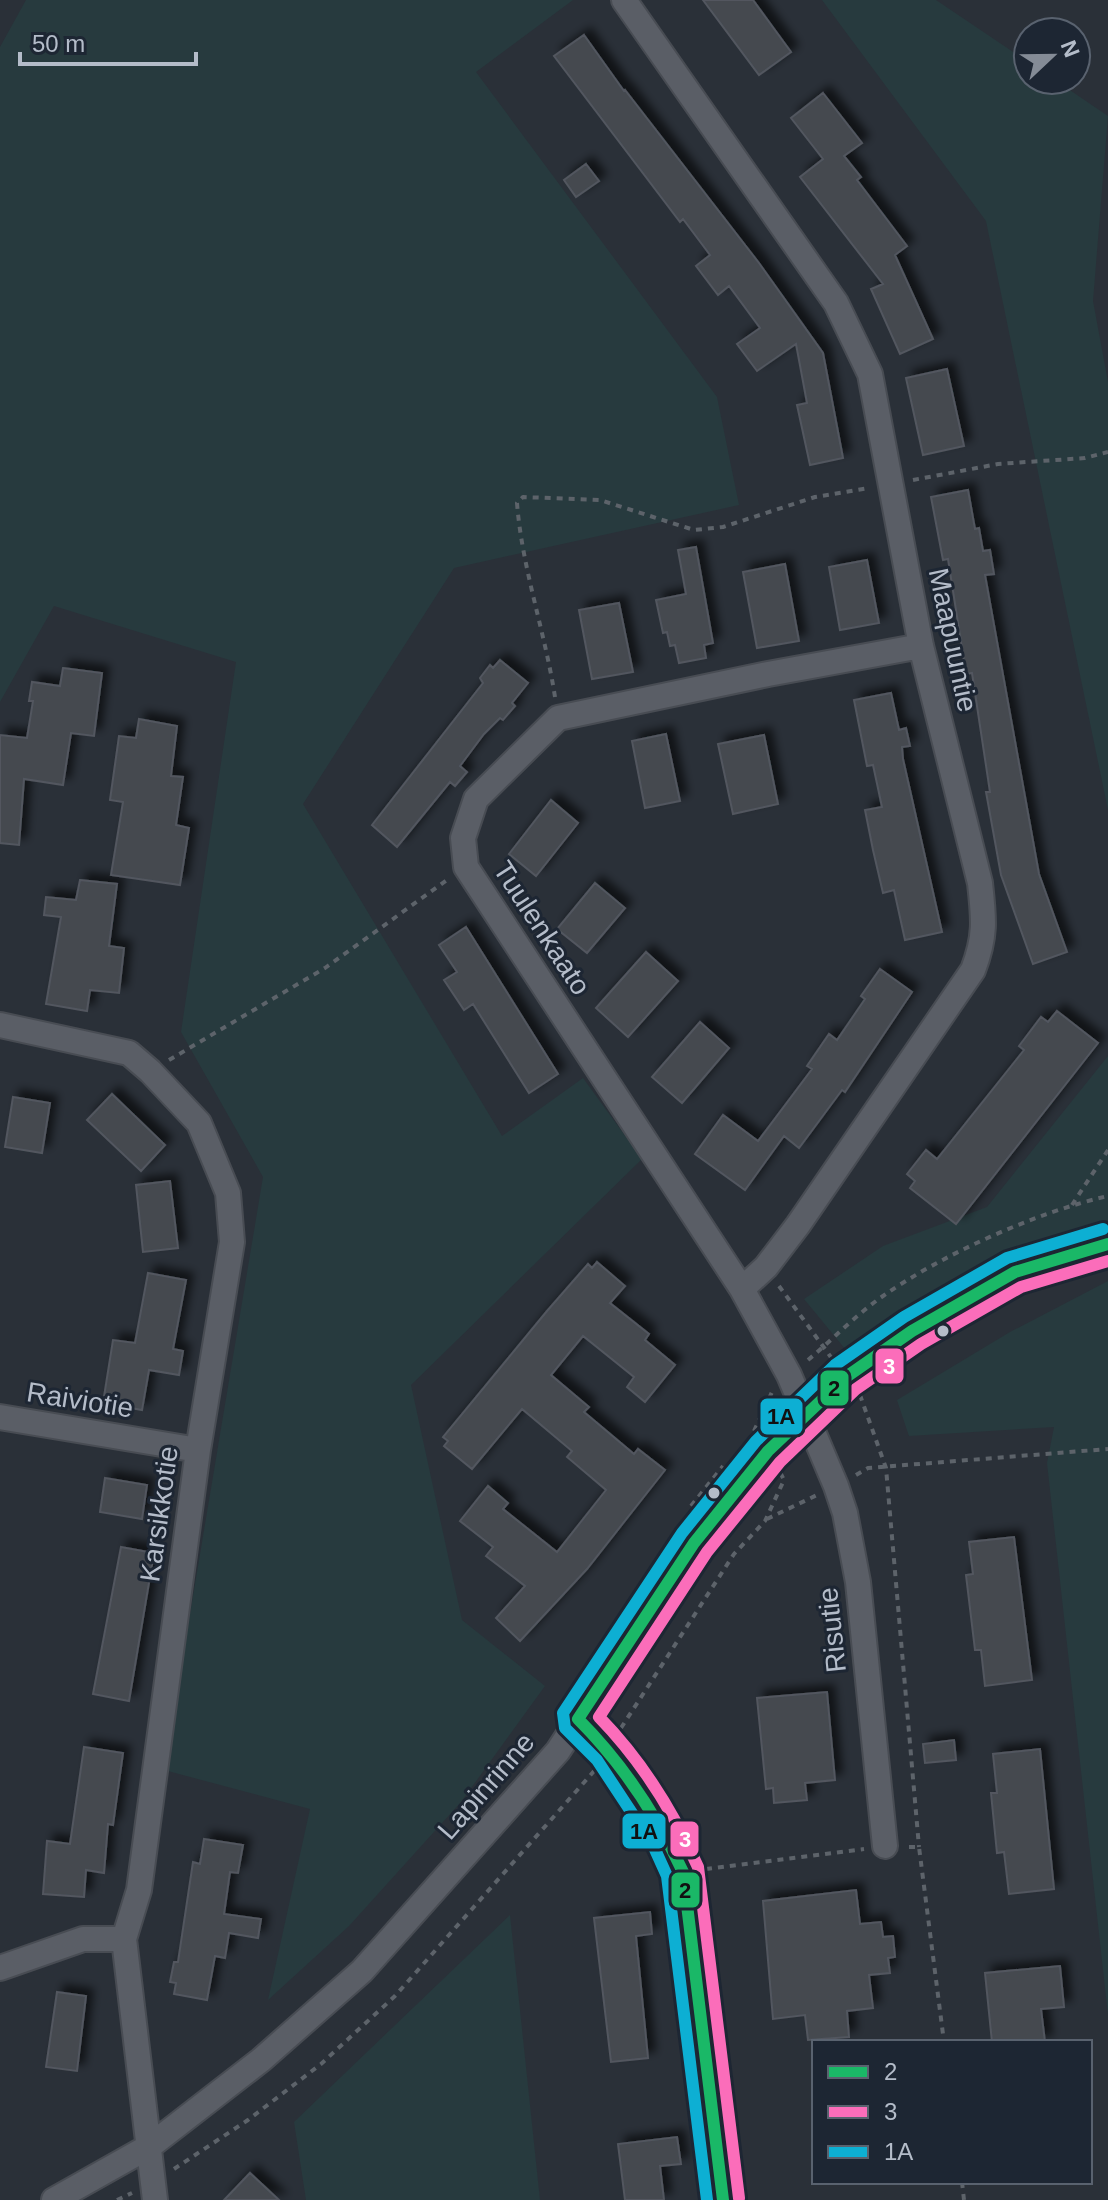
<svg xmlns="http://www.w3.org/2000/svg" width="1108" height="2200" viewBox="0 0 1108 2200" font-family="Helvetica,sans-serif">
  <style>
    .green { fill: #273a3e }
    .building { fill: #444950; stroke: #52575f; stroke-width: 2; filter: url(#shadow) }
    .lines { fill: none; stroke-linecap: round; stroke-linejoin: round }
    .minor-casing { stroke: #484c53; stroke-width: 28 }
    .path { stroke: #5d636a; stroke-width: 4; stroke-dasharray: 6 6; stroke-linecap: butt }
    .minor { stroke: #5a5e66; stroke-width: 24 }
    .bus-1-casing { stroke: #1d2633; stroke-width: 18 }
    .bus-2-casing { stroke: #1d2633; stroke-width: 18 }
    .bus-3-casing { stroke: #1d2633; stroke-width: 18 }
    .bus-1 { stroke: #1ab867; stroke-width: 12 }
    .bus-2 { stroke: #fb6dba; stroke-width: 12 }
    .bus-3 { stroke: #0dafd3; stroke-width: 12 }
    .bus-dot { fill: #b4bcc9; stroke: #1d2633; stroke-width: 3 }
    .labels { text-anchor: middle; dominant-baseline: central; stroke-width: 6; stroke-linejoin: round; paint-order: stroke }
    .street-label { font-size: 28px; fill: #b4bcc9; stroke: #1d2633 }
    .line-badge { stroke: #1d2633; stroke-width: 3 }
    .badge-label { font-size: 22px; text-anchor: middle; font-weight: bold; fill: #fff }
    .pale-badge-label { font-size: 22px; text-anchor: middle; font-weight: bold; fill: #111 }
  </style>
  <defs>
    <filter id="shadow"><feDropShadow dx="7" dy="-7" stdDeviation="4" flood-color="#0009"/></filter>
  </defs>
  <rect width="100%" height="100%" fill="#2a3038"/>
  <path class="green" d="M26 0H573L476 72 717 397 739 505 454 568 303 804 502 1136 583 1078 642 1159 411 1385 462 1620 545 1686 461 1802 349 1926 268 2000 310 1809 164 1770 263 1177 181 1032 236 662 54 606 0 702V47Z
    M822 0H936L1028 62V80H1055L1108 116 1093 301 1108 382V810L986 221Z
    M1108 1056V1220L1002 1256 954 1280 855 1361 804 1299 883 1246 987 1207Z
    M1108 1281V2015L1047 1463 1054 1427 909 1436 897 1400 1010 1332Z
    M510 1915 540 2200H306L294 2122Z"/>
  <path class="building" d="M703 0H753L791 52 759 75Z
    M584 35 624 91 625 90 759 263 823 353 843 458 810 465 797 405 807 403 796 344 757 371 737 344 760 328 729 286 718 295 696 266 710 255 683 219 680 222 554 56Z
    M823 93 862 143 844 156 861 177 857 180 907 246 895 255 933 339 900 354 871 289 883 284 800 177 823 159 791 118Z
    M586 164 599 181 576 197 564 180Z
    M947 369 964 446 923 455 906 378Z
    M968 490 975 529 979 528 983 551 990 550 994 574 985 575 1039 874 1067 952 1033 964 1001 875 986 792H990L972 673 966 674 948 559 943 560 931 497Z
    M696 547 713 643 704 645 706 658 679 663 675 645 670 646 667 632 663 633 656 600 686 594 678 550Z
    M867 560 879 623 840 630 829 567Z
    M785 564 799 641 757 648 743 572Z
    M619 603 633 672 592 679 579 610Z
    M500 660 528 683 512 703 515 706 503 720 500 718 484 734 460 766 467 772 455 786 450 782 397 847 372 825 483 683 480 678 490 665 493 668Z
    M63 668 102 673 94 736 71 733 63 785 24 779 19 845 0 843V735L27 738 33 701H29L32 682 60 686Z
    M891 693 899 730 906 728 910 746 902 747 903 759 942 932 905 940 894 890 883 893 873 850 865 810 882 807 873 765 867 766 854 700Z
    M139 719 177 726 171 776 183 777 176 825 189 828 180 885 111 875 123 802 110 800 119 736 136 738Z
    M666 734 680 801 645 808 632 741Z
    M764 735 778 804 733 814 718 744Z
    M551 800 578 823 536 876 509 854Z
    M80 880 117 884 109 946 124 948 119 993 90 990 87 1011 46 1004 61 917 44 915 46 897 76 900Z
    M595 883 625 908 587 953 557 929Z
    M466 927 558 1074 529 1093 473 1004 464 1010 444 980 457 972 439 945Z
    M646 952 678 981 628 1037 596 1008Z
    M880 969 912 992 845 1092 842 1090 799 1148 784 1136 745 1190 695 1154 723 1115 758 1141 812 1069 807 1066 829 1034 837 1040 865 999 861 996Z
    M1057 1011 1098 1043 956 1224 910 1188 915 1181 907 1174 926 1150 937 1159 1024 1050 1019 1046 1041 1017 1048 1022Z
    M700 1022 729 1048 682 1103 652 1077Z
    M112 1094 165 1145 141 1171 87 1120Z
    M13 1097 50 1103 42 1153 5 1147Z
    M170 1181 178 1248 143 1252 136 1185Z
    M597 1262 625 1286 610 1303 649 1334 645 1340 675 1365 645 1402 627 1387 634 1377 583 1336 551 1375 589 1407 584 1412 634 1454 638 1449 665 1470 587 1569 520 1641 496 1618 525 1586 486 1556 493 1547 460 1521 488 1486 508 1503 503 1509 557 1552 606 1490 567 1457 572 1451 522 1409 472 1469 444 1446 448 1441 443 1437 547 1311 588 1264 592 1268Z
    M148 1273 186 1280 173 1349 183 1351 179 1375 149 1370 142 1410 103 1403 113 1340 135 1343Z
    M105 1478 147 1485 142 1519 100 1512Z
    M1014 1537 1032 1680 985 1686 981 1650H975L966 1575 973 1574 969 1542Z
    M121 1547 154 1553 129 1701 93 1694Z
    M827 1692 835 1780 805 1783 807 1800 774 1803 773 1788 766 1789 757 1698Z
    M954 1740 956 1760 925 1763 923 1744Z
    M84 1747 123 1753 113 1825 108 1824 104 1873 86 1870 84 1897 43 1894 47 1841 70 1844Z
    M1040 1749 1054 1889 1009 1894 1004 1852 997 1853 991 1793H997L993 1754Z
    M204 1839 243 1845 238 1873 230 1872 224 1914 261 1919 258 1938 229 1933 225 1958 215 1956 207 2000 174 1994 176 1983 170 1982 174 1962H178L193 1862 200 1864Z
    M856 1890 860 1924 881 1922 883 1937 893 1936 895 1957 888 1958 890 1973 869 1975 873 2008 847 2011 849 2037 808 2040 805 2015 773 2019 763 1901Z
    M650 1912 652 1934 636 1936 648 2058 611 2062 594 1918Z
    M1060 1966 1064 2007 1041 2009 1045 2042H992L985 1973Z
    M57 1992 86 1996 77 2071 46 2067Z
    M677 2137 681 2164 660 2166 664 2200H625L618 2144Z
    M250 2173 279 2200H224Z"/>
  <g class="lines">
    <defs>
      <path id="minor" d="M624 0 836 303 870 374 921 646 980 883C984 919 986 936 973 970L798 1225 766 1267 742 1289
        M0 1025 129 1053 150 1071 199 1123 228 1193 232 1242 198 1450 139 1890 124 1939 155 2200
        M0 1417 198 1450
        M578 1719 609 1750 667 1837 683 1872 723 2200
        M885 1846 858 1582 845 1513 836 1486 789 1375 742 1289 466 867 463 838 476 799 558 718 768 674 921 646
        M0 1968 83 1939H124
        M54 2200 150 2146 261 2060 362 1971 558 1751 694 1543 768 1451 846 1377 912 1331 972 1295 1015 1272 1108 1244"/>
    </defs>
    <use href="#minor" class="minor-casing"/>
    <path class="path" d="M913 480 998 464 1085 458 1108 452
      M555 697C545 632 522 568 517 503L523 497 600 500 694 530 723 527 815 497 869 488
      M169 1060 325 968 447 880
      M1072 1205 1108 1150
      M779 1286 833 1360
      M808 1360C833 1339 857 1314 883 1296 943 1254 1037 1212 1108 1196
      M860 1395 886 1468 919 1847
      M754 1431 772 1392
      M856 1475 868 1468 1108 1449
      M691 1506 723 1466
      M767 1519 817 1495
      M621 1728 734 1554 765 1521 784 1480 780 1472
      M909 1847H919L944 2042
      M706 1869 864 1849
      M174 2169 248 2120 321 2064 395 1996 595 1770
      M962 2182 964 2200
      M117 2200 132 2193"/>
    <use href="#minor" class="minor"/>
    <defs>
      <path id="bus-1" d="M723 2200 683 1872C657 1816 622 1763 578 1719L694 1543 768 1451 846 1377 912 1331 1015 1272 1108 1244"/>
      <path id="bus-2" d="M739 2198 698 1867C674 1813 640 1759 599 1717L707 1552 780 1462 856 1389 921 1344 1021 1287 1108 1261"/>
      <path id="bus-3" d="M707 2200 667 1876 653 1845 597 1760 565 1728 563 1713 682 1533 756 1441 835 1365 904 1317 1007 1258 1103 1229"/>
    </defs>
    <use href="#bus-1" class="bus-1-casing"/>
    <use href="#bus-2" class="bus-2-casing"/>
    <use href="#bus-3" class="bus-3-casing"/>
    <use href="#bus-1" class="bus-1"/>
    <use href="#bus-2" class="bus-2"/>
    <use href="#bus-3" class="bus-3"/>
  </g>
  <g class="bus-dot">
    <circle cx="943" cy="1331" r="7"/>
    <circle cx="714" cy="1493" r="7"/>
  </g>
  <g class="labels">
    <g class="street-label">
      <text transform="translate(953 640) rotate(78)">Maapuuntie</text>
      <text transform="translate(542 928) rotate(57)">Tuulenkaato</text>
      <text transform="translate(80 1400) rotate(9)">Raiviotie</text>
      <text transform="translate(159 1514) rotate(-82)">Karsikkotie</text>
      <text transform="translate(832 1630) rotate(-96)">Risutie</text>
      <text transform="translate(486 1786) rotate(-49)">Lapinrinne</text>
    </g>
  </g>
  <g class="line-badge">
    <rect x="874" y="1347" width="31" height="38" rx="8" fill="#fb6dba"/>
    <rect x="819" y="1369" width="31" height="38" rx="8" fill="#1ab867"/>
    <rect x="759" y="1397" width="45" height="39" rx="8" fill="#0dafd3"/>
    <rect x="621" y="1812" width="46" height="38" rx="8" fill="#0dafd3"/>
    <rect x="669" y="1820" width="31" height="38" rx="8" fill="#fb6dba"/>
    <rect x="670" y="1871" width="31" height="38" rx="8" fill="#1ab867"/>
  </g>
  <g class="badge-label">
    <text x="889" y="1374">3</text>
    <text x="685" y="1847">3</text>
  </g>
  <g class="pale-badge-label">
    <text x="834" y="1396">2</text>
    <text x="781" y="1424">1A</text>
    <text x="644" y="1839">1A</text>
    <text x="685" y="1898">2</text>
  </g>
  <rect x="812" y="2040" width="280" height="144" fill="#1d2633" stroke="#59626f" stroke-width="2"/>
  <rect x="828" y="2066" width="40" height="12" fill="#1ab867" stroke="#59626f" stroke-width="2"/>
  <text x="884" y="2080" font-size="24" fill="#b4bcc9">2</text>
  <rect x="828" y="2106" width="40" height="12" fill="#fb6dba" stroke="#59626f" stroke-width="2"/>
  <text x="884" y="2120" font-size="24" fill="#b4bcc9">3</text>
  <rect x="828" y="2146" width="40" height="12" fill="#0dafd3" stroke="#59626f" stroke-width="2"/>
  <text x="884" y="2160" font-size="24" fill="#b4bcc9">1A</text>
  <g transform="translate(1052 56) rotate(68)"><circle r="38" fill="#1d2633" stroke="#59626f" stroke-width="2"/>
  <path d="M0-6L14 30L0 20L-14 30Z" fill="#848b96"/>
  <text y="-12" font-size="22" font-weight="bold" text-anchor="middle" fill="#b4bcc9">N</text>
  </g>
  <path d="M20 52v12h176v-12" fill="none" stroke="#b4bcc9" stroke-width="4"/>
  <text x="32" y="52" font-size="24" fill="#b4bcc9" stroke="#1d2633" stroke-width="6" paint-order="stroke">50 m</text>
</svg>
